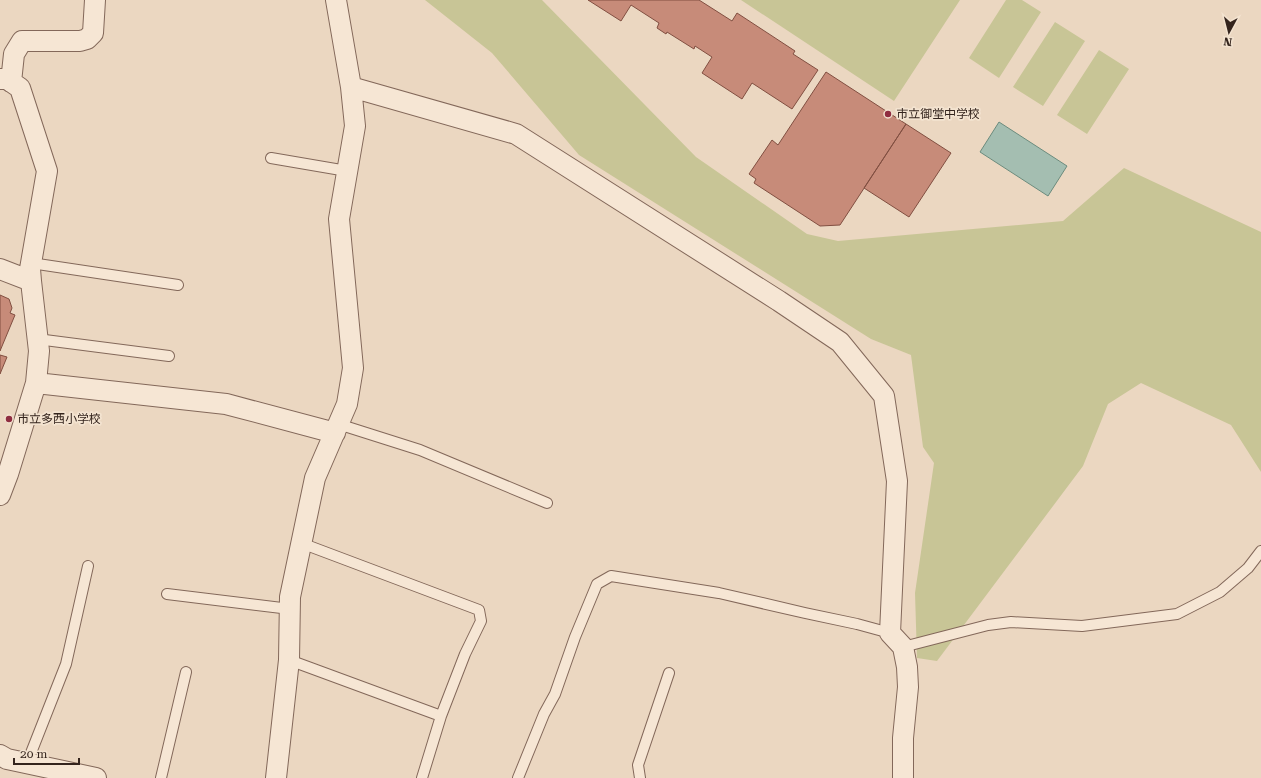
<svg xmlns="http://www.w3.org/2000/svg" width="1261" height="778" viewBox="0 0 1261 778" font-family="'Roboto Serif','Noto Sans JP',serif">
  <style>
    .green { fill: #c8c596 }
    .water { fill: #a4beb1; stroke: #6b8b7d }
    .building { fill: #c78b79; stroke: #814f41 }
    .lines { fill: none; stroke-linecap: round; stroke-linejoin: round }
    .service-casing { stroke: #83685a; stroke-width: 12 }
    .minor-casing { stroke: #83685a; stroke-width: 22 }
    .service { stroke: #f6e6d4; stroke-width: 10 }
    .minor { stroke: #f6e6d4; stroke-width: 20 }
    .poi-dot { fill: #8f2d40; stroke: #f3e3d0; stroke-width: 1.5 }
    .labels { text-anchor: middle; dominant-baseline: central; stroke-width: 3.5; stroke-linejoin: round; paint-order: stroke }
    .poi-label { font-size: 12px; fill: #34241d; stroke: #f3e3d0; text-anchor: start }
  </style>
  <rect width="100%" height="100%" fill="#ebd7c1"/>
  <path class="green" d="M425 0H542L696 157 807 234 838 241 1063 221 1124 168 1261 232V472L1231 425 1141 383 1108 404 1083 466 937 661 917 658 915 593 934 463 923 447 911 355 871 339 579 155 492 53Z
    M741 0H960L894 101Z
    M1006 0H1022L1041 12 999 78 969 58Z
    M1055 22 1085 41 1043 106 1013 87Z
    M1099 50 1129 69 1087 134 1057 115Z"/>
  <path class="water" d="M999 122 1067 166 1048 196 980 152Z"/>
  <path class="building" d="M588 0H699L732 21 737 13 795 51 793 54 818 70 792 109 752 83 742 99 702 73 712 57 695 46 694 49 667 32 666 34 657 28 659 23 631 5 621 21Z
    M826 72 906 124 840 225 820 226 754 183 756 179 749 174 772 140 778 145Z
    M906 124 951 153 909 217 864 188Z
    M0 295 9 299 12 308 10 313 15 315 0 351Z
    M0 355 7 357 0 374Z"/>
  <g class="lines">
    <defs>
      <path id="service" d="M271 158 347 171
        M31 263 178 285
        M37 339 169 356
        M338 424 420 450 547 503
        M301 543 479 610 481 621 465 654 441 716 422 778
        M167 594 290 609
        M903 647 988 625 1011 622 1082 626 1177 614 1220 592 1248 568 1261 551
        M289 660 441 716
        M27 763 66 664 88 566
        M161 778 186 672
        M518 778 544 714 555 694 575 637 597 584 611 576 719 593 805 613 857 624 890 633
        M640 778 638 765 669 673"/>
      <path id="minor" d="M0 79H7L20 88 47 171 30 269 31 281
        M11 82 14 54 22 41H80L87 39 93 33 95 0
        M351 87 516 134 779 301 840 342 884 396 897 481 890 633 903 647 907 667 908 687 903 738V778
        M0 269 31 281 39 351 36 383 8 474 0 495
        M36 383 226 404 335 433
        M0 755 7 759 96 778
        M276 778 289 660 290 597 315 478 347 404 353 368 339 219 355 126 351 87 336 0"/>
    </defs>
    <use href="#service" class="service-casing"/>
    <use href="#minor" class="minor-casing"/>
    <use href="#service" class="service"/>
    <use href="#minor" class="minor"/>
  </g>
  <g class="poi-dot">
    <circle cx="888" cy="114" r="4"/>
    <circle cx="9" cy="419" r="4"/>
  </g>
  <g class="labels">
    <g class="poi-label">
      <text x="896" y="114">市立御堂中学校</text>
      <text x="17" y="419">市立多西小学校</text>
    </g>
  </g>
  <g transform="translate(1229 32) rotate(187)" stroke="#f3e3d0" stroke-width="3" paint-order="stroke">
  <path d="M0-3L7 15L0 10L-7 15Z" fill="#34241d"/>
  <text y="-6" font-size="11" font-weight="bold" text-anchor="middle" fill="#34241d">N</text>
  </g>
  <path d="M14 758v6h65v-6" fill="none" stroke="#34241d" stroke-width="2"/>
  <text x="20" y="758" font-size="12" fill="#34241d" stroke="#f3e3d0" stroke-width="3" paint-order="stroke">20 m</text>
</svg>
